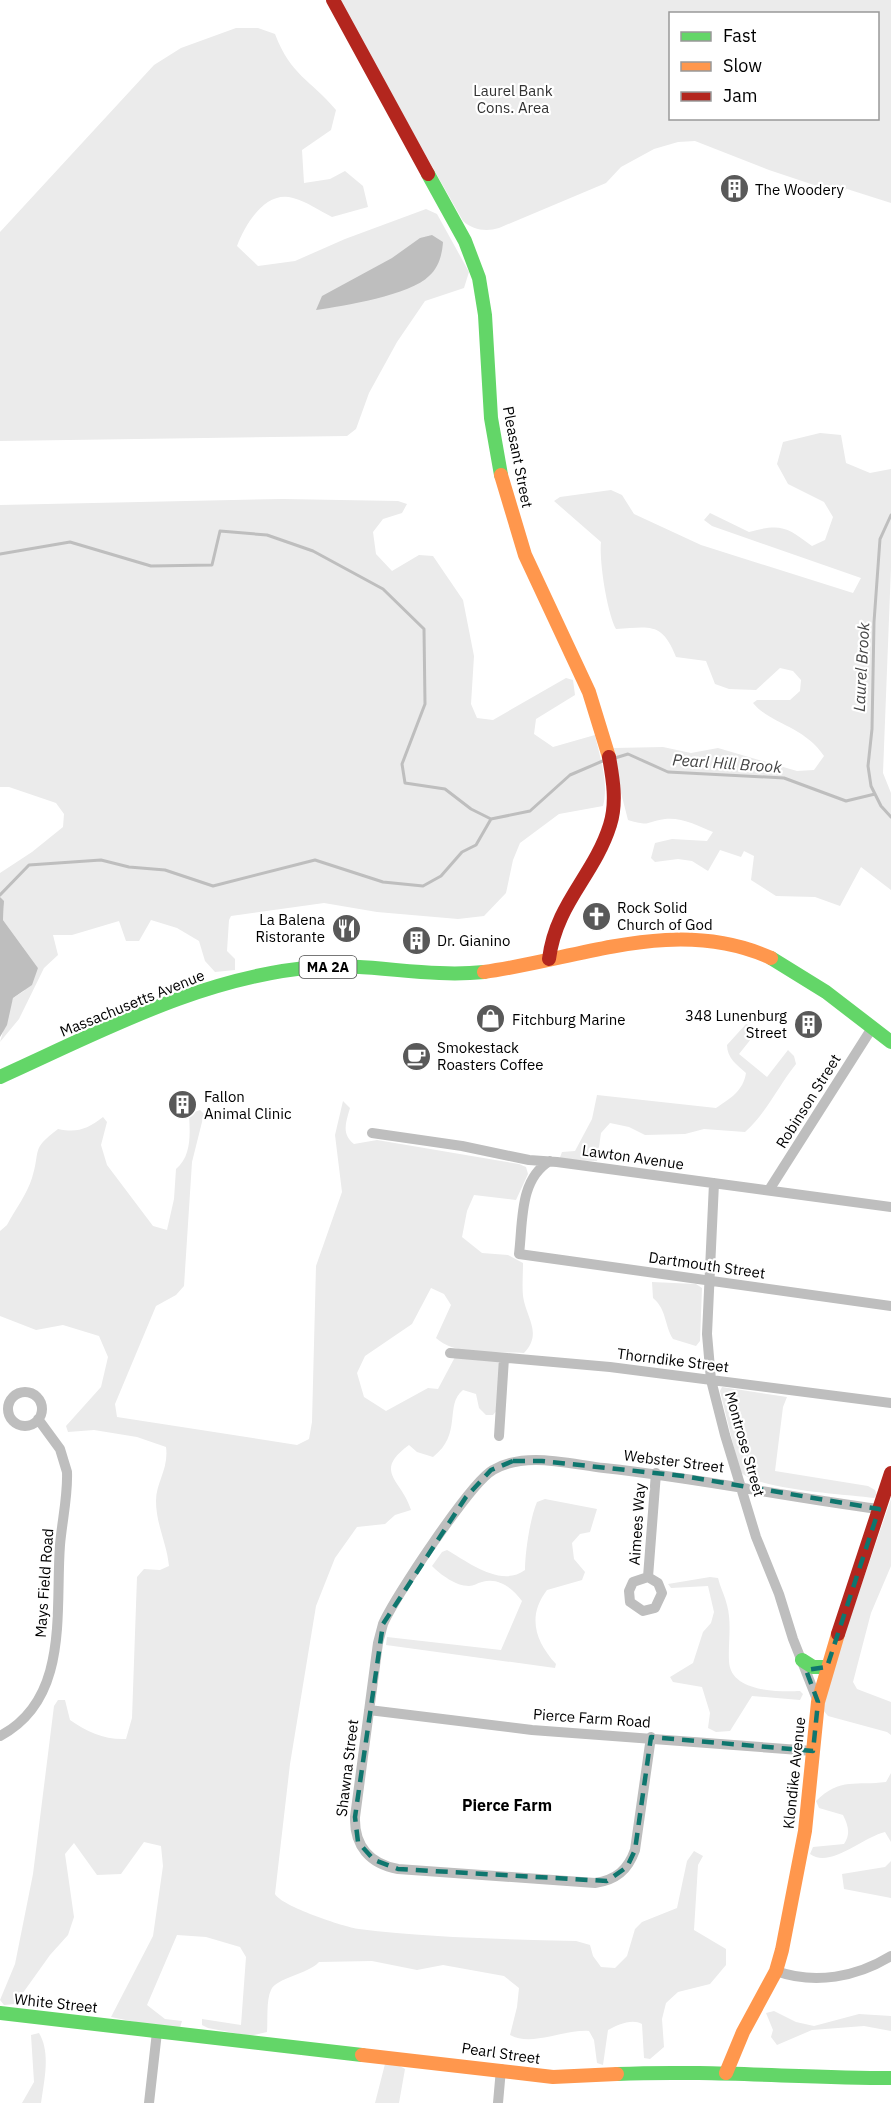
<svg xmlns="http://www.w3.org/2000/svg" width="891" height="2103" viewBox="0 0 891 2103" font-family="'IBM Plex Sans',sans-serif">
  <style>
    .green { fill: #ebebeb; fill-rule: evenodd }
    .water { fill: #bebebe }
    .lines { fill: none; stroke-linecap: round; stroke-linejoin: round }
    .stream { stroke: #bebebe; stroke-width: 3 }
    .street { stroke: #bebebe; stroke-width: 10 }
    .fast { stroke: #63d668; stroke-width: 14 }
    .slow { stroke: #ff974d; stroke-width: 14 }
    .jam { stroke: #b3261e; stroke-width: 14 }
    .marked { fill: none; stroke: #0f766e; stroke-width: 4.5; stroke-dasharray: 12 8; stroke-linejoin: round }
    .labels { text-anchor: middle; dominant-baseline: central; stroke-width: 4.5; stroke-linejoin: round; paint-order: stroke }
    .shield { fill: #fff; stroke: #4c4c4c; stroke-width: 1.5 }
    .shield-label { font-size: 14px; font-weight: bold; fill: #000 }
    .park-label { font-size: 15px; fill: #323232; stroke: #fff }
    .poi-label { font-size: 15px; fill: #000; stroke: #fff; text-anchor: start }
    .street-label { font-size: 15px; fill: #000; stroke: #fff }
    .water-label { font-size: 16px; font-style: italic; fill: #434343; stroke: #fff }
    .neighbourhood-label { font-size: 16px; font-weight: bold; fill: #000; stroke: #fff }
  </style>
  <rect width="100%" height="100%" fill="#fff"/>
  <path class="green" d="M338 0H891V203L847 189 838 193 769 170 695 141 678 142 654 149 621 167 606 183 499 228C486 232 473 230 463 221ZM670 14H878V118H670Z
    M236 28H258L275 34C291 76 310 79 336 110L331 130 302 150 304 183 330 179 345 171 363 186 368 207 332 217C320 211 306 201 293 198 265 190 245 225 237 246L258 266 295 261 345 239 426 209 437 214 469 272 464 288 425 301 397 342 369 393 356 429 347 436 0 441V232L154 65 181 48Z
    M820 433 841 435 846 463 870 473 891 469V567L883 773 891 793V890L861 867 840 906 815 897 776 896 751 880 754 856 744 851 741 857 720 850 708 871 692 861 678 859 655 862 651 858 655 843 672 839 707 841 713 832C699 826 681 817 665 819 644 822 652 827 628 820L619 785 614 748 663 747 691 753 718 748 797 771 814 770 824 756C804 726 770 724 753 703L757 700H790L800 691 801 680 793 671 780 668 756 690 729 689 715 684 706 661 676 657C662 622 651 627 616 629 607 612 599 561 601 542L554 501 560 497 611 490 622 495 634 514 701 545 853 593 861 578 712 526 704 520 710 513 749 532C781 523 787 527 812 546L825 540 833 517 824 502 788 484 777 464 783 442Z
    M283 499 398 501 407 504 402 513 383 519 373 532 376 554 392 571 419 555 433 556 463 600 474 656 471 704 477 718 493 720 566 678 573 680 575 695 536 719 534 734 553 747 595 735C600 758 609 783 603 806L559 814 520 843 513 860 506 893 484 916 458 919 377 912 324 903 231 916 229 920 227 951 235 959V970L215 972 205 961 199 941 177 928 151 920 139 941H126L119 921 72 935H53L58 955 44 968 19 1019 0 1042 13 998 24 991 38 968 3 920 4 906 0 897V873L32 852 63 827 64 814 56 803 9 787H0V505Z
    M746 1024 759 1029 739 1054 767 1077 788 1050 794 1056 796 1064C779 1085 765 1115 745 1132L704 1129 685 1134 645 1135 629 1127 610 1123 601 1133 597 1161 559 1160 562 1152 575 1151 592 1119 597 1095 716 1108C731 1098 743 1091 746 1073 737 1065 727 1058 727 1045Z
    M343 1101 350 1108C346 1122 341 1134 354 1144L377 1140 519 1164 526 1167 528 1174 516 1200 474 1195 467 1211 462 1237 482 1253 508 1255 523 1263C523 1274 522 1286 523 1296 526 1318 543 1333 524 1353 498 1351 457 1357 436 1338L451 1305 444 1294 431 1288 412 1324 365 1356 357 1373 364 1397 386 1411 428 1388 438 1389 455 1357 495 1361 500 1363 498 1409 493 1415H486L479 1408 476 1394 463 1390C444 1405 463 1434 433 1457L417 1452 409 1445C372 1472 402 1480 411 1510L395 1515 385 1524 357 1527 335 1558 316 1606 290 1764 275 1894C281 1906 344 1927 359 1929 430 1938 504 1939 576 1941L590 1945 593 1956 601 1967 615 1968 627 1956 635 1929 642 1922 677 1908 687 1861 694 1851 703 1856 698 1865 694 1930 726 1949V1965L710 1984 678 1992 666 2003 662 2019 664 2047 650 2059 644 2058 642 2024C632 2018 617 2025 608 2030L603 2065 597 2063 594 2040 589 2031C564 2029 532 2047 510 2035L517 2007 519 1988 504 1976 443 1965 417 1970 372 1961 319 1962C308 1974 276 1978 271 1990 266 2000 268 2021 267 2032L250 2036 208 2028 202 2025V2019L241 2025 246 1957 240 1947 206 1937 177 1935 147 2005 165 2019 182 2021 179 2031 111 2017 153 1936 163 1866 161 1846 144 1842 121 1874 97 1875 74 1843 65 1854 74 1917 68 1935 50 1955 15 2004 4 2005 0 2000 15 1964 33 1874 54 1706 58 1700H65L70 1720C87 1732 105 1740 126 1739L132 1718 137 1577 144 1569 160 1570 169 1566C167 1544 156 1524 156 1501 156 1482 169 1469 166 1447L137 1437 94 1430 68 1432 66 1426 101 1387 108 1357 99 1336 63 1325 36 1330 0 1316V1231L7 1225C15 1210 27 1194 32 1178 41 1150 30 1150 58 1129 78 1133 87 1129 103 1117L107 1122 101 1145 107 1165 153 1226 167 1230 174 1199 176 1169C192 1156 190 1133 189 1114L200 1110 204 1114 192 1162 184 1286 176 1295 156 1306 115 1404 117 1417 297 1445 309 1439 312 1422 316 1266 342 1192 335 1135Z
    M652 1282 696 1284 702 1288 700 1341 696 1346 673 1339C664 1324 667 1310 653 1298Z
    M722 1387 787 1397 783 1407 775 1471 868 1486 875 1490 877 1495 874 1498C844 1494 760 1490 740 1472L720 1391Z
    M545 1499 597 1509 590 1532 580 1534 572 1543 574 1559 585 1572 582 1580 547 1590C527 1616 535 1641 556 1664L555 1668 386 1645 387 1637 501 1650 522 1601C513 1589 499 1577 482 1582 477 1583 474 1586 469 1586 456 1586 441 1575 432 1566L442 1552 447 1550C468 1562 501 1588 525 1570 525 1553 530 1518 537 1502Z
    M891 1499V1566L871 1613 853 1682 857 1689 891 1702V1735L887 1732 828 1716 823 1710 831 1674Z
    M710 1577 718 1578C720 1587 725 1596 727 1605 732 1623 728 1643 729 1661 730 1692 778 1692 800 1691L803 1694 800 1700 752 1696 730 1731 716 1732 708 1728 710 1713 702 1687 673 1682 670 1677 693 1663 703 1632 711 1623 714 1612 708 1586 671 1588 668 1584Z
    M891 1773V1842L885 1832C863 1837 830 1869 810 1854L813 1847 844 1844C851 1834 848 1825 843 1815L819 1808 816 1801C840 1777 857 1786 886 1782Z
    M891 1861V1898L844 1889 842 1874 885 1867Z
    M774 2011 796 2022 814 2026 859 2014 891 2016V2031L864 2026 812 2030 777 2045 771 2037 773 2030 766 2013Z
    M39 2033C51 2053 44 2081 41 2103H22L34 2082 31 2035Z
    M393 2062 405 2069 399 2103H375L385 2064Z"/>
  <path class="water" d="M432 235 443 242C442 255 439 267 429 276 411 295 343 306 316 310L322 296 392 258 420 238Z
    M0 897 4 901 3 920 38 968 32 985 13 998 7 1025 0 1037Z"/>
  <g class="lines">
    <path class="stream" d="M891 515 880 539 874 622 872 729 868 766 871 786 881 806 891 817
      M0 554 70 542 151 566 212 565 220 531 267 535 313 551 383 589 424 629 425 704 402 764 405 783 445 789 471 809 491 819
      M615 758 628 754 668 772 784 778 846 801 875 794
      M0 895 29 865 101 860 129 867 165 870 213 886 315 860 383 882 423 886 441 876 462 852 476 845 491 819 530 811 570 775 605 760"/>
    <path class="street" d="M372 1133 462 1146 529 1160 557 1162 891 1207
      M550 1161C519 1179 523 1222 519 1254L891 1306
      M714 1183 707 1334 711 1380 725 1435 756 1537 779 1594 793 1639 818 1702
      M769 1190 872 1028
      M450 1353 610 1367 891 1403
      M8 1409a17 17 0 1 1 34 0a17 17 0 1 1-34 0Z
      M499 1436 504 1358
      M648 1577 658 1583 662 1593 655 1608 643 1611 630 1602 629 1591 633 1582 648 1577 656 1473
      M369 1710 532 1730 813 1751
      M0 1736C70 1699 55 1611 60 1545 62 1521 68 1496 67 1472L60 1449 38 1419
      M651 1737 635 1850C628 1870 616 1880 595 1883L398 1869C370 1864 354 1846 355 1817L378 1643 383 1624C394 1598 471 1482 493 1470 525 1451 569 1464 604 1468 697 1478 787 1497 879 1509
      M776 1971C815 1985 857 1977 891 1956
      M149 2103 157 2032
      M498 2103 501 2069"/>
    <path class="fast" d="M428 174 465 241 479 278 485 315 491 418 501 475
      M771 958 826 992 891 1042
      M0 1077C102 1031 203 976 316 967 372 963 427 978 484 972
      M802 1660 813 1667H827
      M0 2013 362 2055
      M617 2074C708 2070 800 2078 891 2078"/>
    <path class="slow" d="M501 475 525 555 589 692 609 757
      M484 972C580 959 676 915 771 958
      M362 2055 553 2077 617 2074
      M726 2073 743 2032 776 1971 782 1950 805 1831 818 1702 838 1634"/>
    <path class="jam" d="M333 0 428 174
      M549 959C556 903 594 876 610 825 617 803 613 779 609 757
      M838 1634 891 1473"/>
  </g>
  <path class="marked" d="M513 1461H542L683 1476 879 1509 827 1667 806 1670 818 1702 813 1751 651 1737 635 1850 627 1867 607 1881 398 1869 374 1860 358 1842 355 1817 383 1624 466 1497 491 1470Z"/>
  <defs>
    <symbol id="building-disc" viewBox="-11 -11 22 22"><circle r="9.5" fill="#595959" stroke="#fff"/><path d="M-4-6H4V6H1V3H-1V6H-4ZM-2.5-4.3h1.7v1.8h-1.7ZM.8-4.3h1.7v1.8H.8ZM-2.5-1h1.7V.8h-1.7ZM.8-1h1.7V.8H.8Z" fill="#fff"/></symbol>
    <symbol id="church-disc" viewBox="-11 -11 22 22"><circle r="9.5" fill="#595959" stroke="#fff"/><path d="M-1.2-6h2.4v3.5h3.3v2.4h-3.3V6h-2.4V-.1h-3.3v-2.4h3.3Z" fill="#fff"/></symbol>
    <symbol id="restaurant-disc" viewBox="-11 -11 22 22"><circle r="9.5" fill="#595959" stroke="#fff"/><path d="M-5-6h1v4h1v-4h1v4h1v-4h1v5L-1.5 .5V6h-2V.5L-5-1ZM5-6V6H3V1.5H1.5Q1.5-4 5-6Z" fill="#fff"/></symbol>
    <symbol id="shop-disc" viewBox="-11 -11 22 22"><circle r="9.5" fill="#595959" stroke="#fff"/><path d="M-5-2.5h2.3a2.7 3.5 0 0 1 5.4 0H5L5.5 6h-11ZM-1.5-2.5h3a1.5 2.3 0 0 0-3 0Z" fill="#fff"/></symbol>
    <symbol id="cafe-disc" viewBox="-11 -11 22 22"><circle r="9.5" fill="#595959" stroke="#fff"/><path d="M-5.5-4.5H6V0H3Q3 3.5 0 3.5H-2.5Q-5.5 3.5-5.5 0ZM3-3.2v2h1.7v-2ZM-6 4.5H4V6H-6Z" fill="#fff"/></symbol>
  </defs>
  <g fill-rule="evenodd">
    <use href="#building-disc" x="718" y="172" width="33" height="33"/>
    <use href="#church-disc" x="580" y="900" width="33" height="33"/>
    <use href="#restaurant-disc" x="330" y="912" width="33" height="33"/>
    <use href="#building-disc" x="400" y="924" width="33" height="33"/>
    <use href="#shop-disc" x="474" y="1002" width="33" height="33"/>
    <use href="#building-disc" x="792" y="1008" width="33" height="33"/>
    <use href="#cafe-disc" x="400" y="1040" width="33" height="33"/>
    <use href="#building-disc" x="166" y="1088" width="33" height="33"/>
  </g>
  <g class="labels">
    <rect class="shield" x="299.5" y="956" width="57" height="22" rx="4.5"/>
    <g class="shield-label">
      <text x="328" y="967">MA 2A</text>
    </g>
    <g class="park-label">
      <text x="513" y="90">Laurel Bank<tspan x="513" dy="17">Cons. Area</tspan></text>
    </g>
    <g class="poi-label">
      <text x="755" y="189">The Woodery</text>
      <text x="617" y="907">Rock Solid<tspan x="617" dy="17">Church of God</tspan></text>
      <text x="325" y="919" text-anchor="end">La Balena<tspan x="325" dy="17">Ristorante</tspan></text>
      <text x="437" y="940">Dr. Gianino</text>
      <text x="787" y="1015" text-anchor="end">348 Lunenburg<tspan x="787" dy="17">Street</tspan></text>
      <text x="512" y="1019">Fitchburg Marine</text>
      <text x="437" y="1047">Smokestack<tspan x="437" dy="17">Roasters Coffee</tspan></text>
      <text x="204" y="1096">Fallon<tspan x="204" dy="17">Animal Clinic</tspan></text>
    </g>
    <g class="street-label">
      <text transform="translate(518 457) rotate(79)">Pleasant Street</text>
      <text transform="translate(132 1003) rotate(-22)">Massachusetts Avenue</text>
      <text transform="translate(808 1101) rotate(-58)">Robinson Street</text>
      <text transform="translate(633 1157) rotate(8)">Lawton Avenue</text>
      <text transform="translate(707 1265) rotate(8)">Dartmouth Street</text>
      <text transform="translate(673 1360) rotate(7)">Thorndike Street</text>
      <text transform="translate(745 1444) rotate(74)">Montrose Street</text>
      <text transform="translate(674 1461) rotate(7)">Webster Street</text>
      <text transform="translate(637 1524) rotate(-86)">Aimees Way</text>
      <text transform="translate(44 1583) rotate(-86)">Mays Field Road</text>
      <text transform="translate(592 1718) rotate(4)">Pierce Farm Road</text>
      <text transform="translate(347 1768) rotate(-83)">Shawna Street</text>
      <text transform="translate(794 1773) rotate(-84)">Klondike Avenue</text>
      <text transform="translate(56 2003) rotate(6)">White Street</text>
      <text transform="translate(501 2053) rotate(8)">Pearl Street</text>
    </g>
    <g class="water-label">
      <text transform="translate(861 667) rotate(-87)">Laurel Brook</text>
      <text transform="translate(727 763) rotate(4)">Pearl Hill Brook</text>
    </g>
    <g class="neighbourhood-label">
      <text x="507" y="1805">Pierce Farm</text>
    </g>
  </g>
  <rect x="669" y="12" width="210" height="108" fill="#ffffff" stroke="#999999" stroke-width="1.5"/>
  <rect x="681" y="32" width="30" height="9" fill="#63d668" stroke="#999999" stroke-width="1.5"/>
  <text x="723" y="42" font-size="18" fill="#000000">Fast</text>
  <rect x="681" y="62" width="30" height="9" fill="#ff974d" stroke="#999999" stroke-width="1.5"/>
  <text x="723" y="72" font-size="18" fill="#000000">Slow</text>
  <rect x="681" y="92" width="30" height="9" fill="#b3261e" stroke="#999999" stroke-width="1.5"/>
  <text x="723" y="102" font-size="18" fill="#000000">Jam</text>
</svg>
